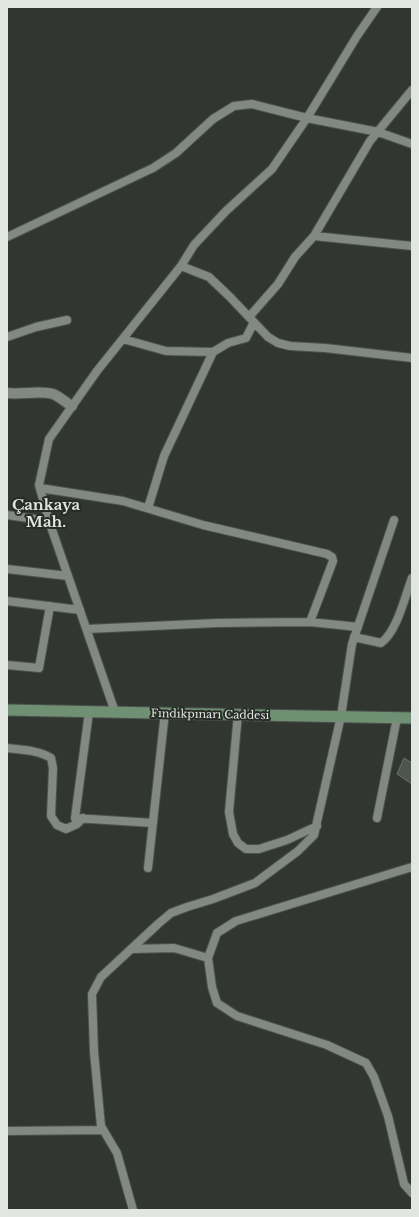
<svg xmlns="http://www.w3.org/2000/svg" width="419" height="1217" viewBox="0 0 419 1217" font-family="'Libre Baskerville',serif">
  <style>
    .building { fill: #4e544e; stroke: #6c726c }
    .lines { fill: none; stroke-linecap: round; stroke-linejoin: round }
    .minor-casing { stroke: #4d524d; stroke-width: 10 }
    .tertiary-casing { stroke: #4d524d; stroke-width: 12 }
    .secondary-casing { stroke: #4d524d; stroke-width: 13 }
    .minor { stroke: #828882; stroke-width: 8 }
    .tertiary { stroke: #828882; stroke-width: 10 }
    .secondary { stroke: #6f9073; stroke-width: 11 }
    .labels { text-anchor: middle; dominant-baseline: central; stroke-width: 4; stroke-linejoin: round; paint-order: stroke }
    .street-label { font-size: 11px; fill: #e2e6e2; stroke: #272c27 }
    .district-label { font-size: 15px; font-weight: bold; fill: #e2e6e2; stroke: #272c27 }
  </style>
  <rect width="100%" height="100%" fill="#313631"/>
  <path class="building" d="M404 758 412 763V784L397 774Z"/>
  <g class="lines">
    <defs>
      <path id="minor" d="M314 236 412 246
        M7 237 153 168 176 153 213 119 234 106 252 104 307 118 378 132 412 144
        M181 266 209 277 229 296 268 337 278 343 290 346 325 348 412 358
        M249 317 278 284 295 257 314 236 370 141 412 90
        M7 337 36 327 67 320
        M123 339 166 351 213 352 228 343 246 338 254 322
        M40 488 123 501 203 525 327 554 332 557 333 561 310 622
        M148 508 164 456 213 352
        M7 515 49 521
        M7 569 68 576
        M7 601 80 610
        M87 629 217 623 310 622 358 627
        M354 637 381 643C397 632 405 596 412 578
        M7 665 39 668 50 606
        M89 712 75 818 153 823
        M115 712 49 521 39 485 49 439 97 371 181 266 194 245 226 211 272 169 307 118 357 36 377 7
        M238 714 229 812 233 834 238 843 246 849H259L287 840 317 826
        M7 748C22 750 38 750 51 758L53 768 51 816 57 825 66 829 77 824 83 818
        M377 818 397 718
        M412 867 236 921 217 933 208 958 212 987 217 1003 237 1016 327 1045 366 1063 374 1077 388 1116 404 1184 412 1193
        M148 868 165 712
        M131 949 174 948 208 958
        M7 1131 103 1130
        M133 1210 117 1153 101 1126 94 1052 92 994 101 977 158 924 171 913 187 907 213 899 255 883 298 851 314 835 341 716 352 644 394 520"/>
      <path id="tertiary" d="M7 393C21 395 39 390 53 394 59 396 66 403 72 406"/>
      <path id="secondary" d="M7 710 412 718"/>
    </defs>
    <use href="#minor" class="minor-casing"/>
    <use href="#tertiary" class="tertiary-casing"/>
    <use href="#secondary" class="secondary-casing"/>
    <use href="#minor" class="minor"/>
    <use href="#tertiary" class="tertiary"/>
    <use href="#secondary" class="secondary"/>
  </g>
  <g class="labels">
    <g class="street-label">
      <text transform="translate(210 714) rotate(1)">Fındıkpınarı Caddesi</text>
    </g>
    <g class="district-label">
      <text x="46" y="504">Çankaya<tspan x="46" dy="17">Mah.</tspan></text>
    </g>
  </g>
  <rect width="419" height="1217" fill="none" stroke="#e2e6e2" stroke-width="16"/>
</svg>
